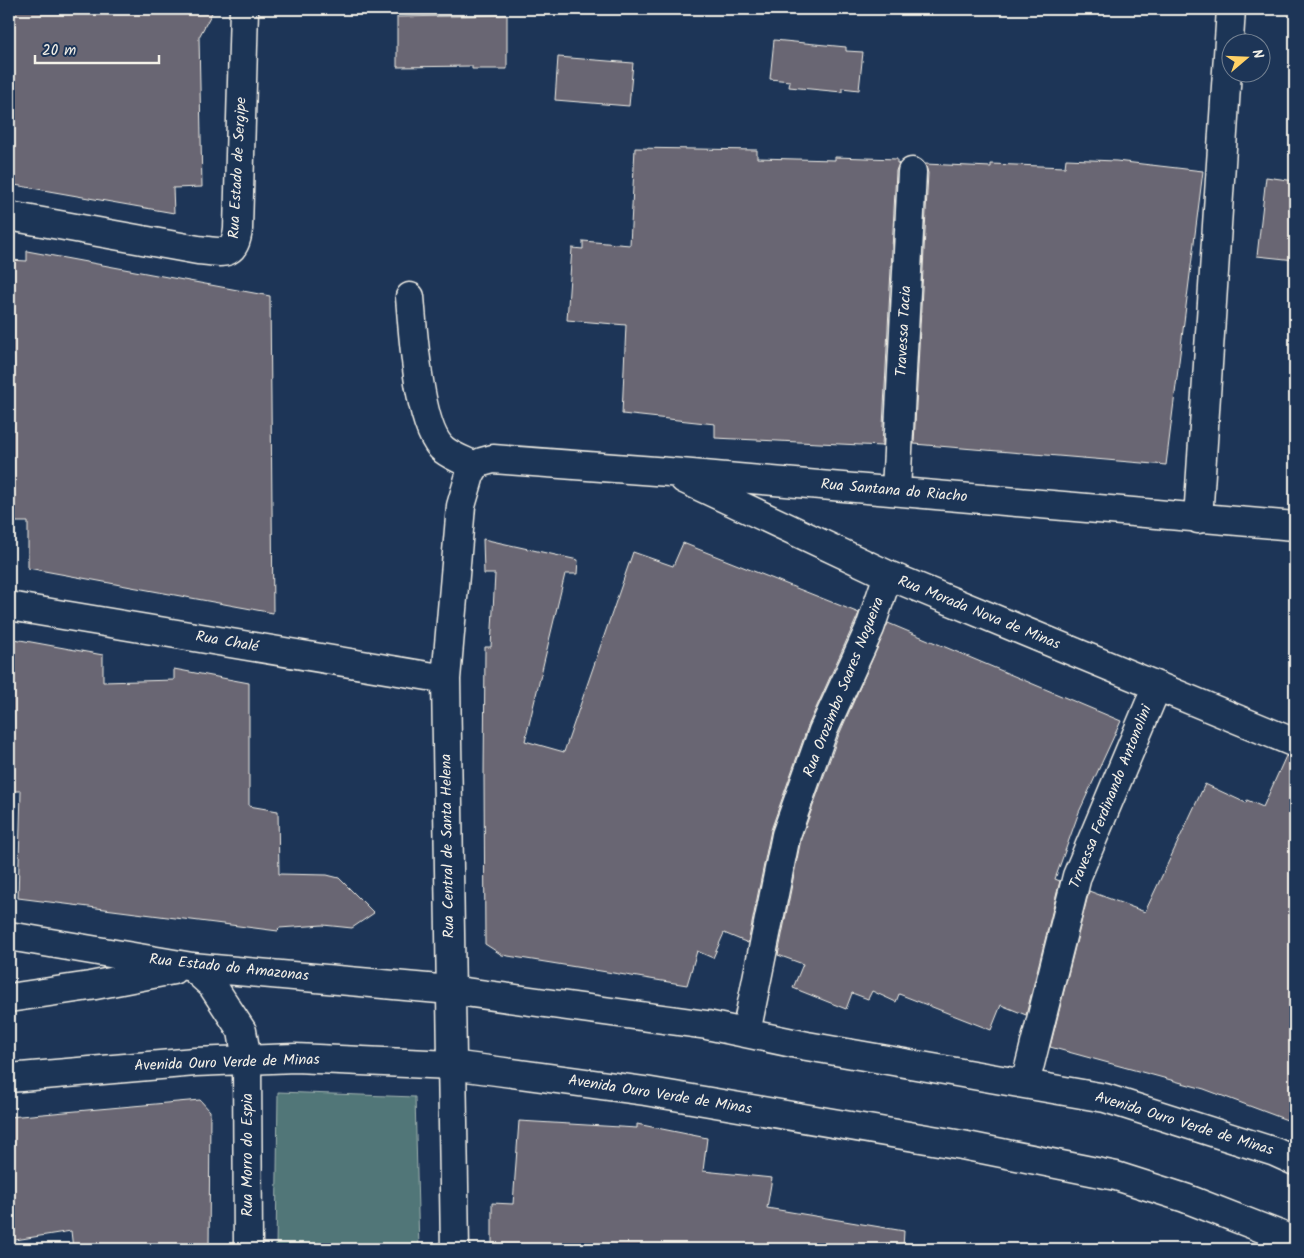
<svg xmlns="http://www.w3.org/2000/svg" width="1304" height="1258" viewBox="0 0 1304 1258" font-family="Kalam,sans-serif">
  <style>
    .green { fill: #517678; stroke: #a2b4b0 }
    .building { fill: #696673; stroke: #f4f1e8 }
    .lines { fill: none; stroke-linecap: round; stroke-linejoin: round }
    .minor-casing { stroke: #f4f1e8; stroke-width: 31 }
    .minor { stroke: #1d3557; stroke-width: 28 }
    .labels { text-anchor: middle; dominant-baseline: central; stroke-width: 4; stroke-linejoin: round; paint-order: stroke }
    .street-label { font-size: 15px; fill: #f4f1e8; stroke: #1d3557 }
  </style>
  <rect width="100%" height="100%" fill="#1d3557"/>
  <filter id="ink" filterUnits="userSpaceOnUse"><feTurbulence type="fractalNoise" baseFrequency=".02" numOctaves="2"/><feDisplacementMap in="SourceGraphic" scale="10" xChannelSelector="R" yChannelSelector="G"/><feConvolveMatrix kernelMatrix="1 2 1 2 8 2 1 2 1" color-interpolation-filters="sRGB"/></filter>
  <g filter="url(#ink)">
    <path class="green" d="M278 1092 415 1097 419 1249H276Z"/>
    <path class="building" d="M9 9H214L199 37 202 187 173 188 174 213 9 184Z
      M507 15V69H472V66L397 67V17Z
      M774 40 846 47V51L863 52 859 90 842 88V92L789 87 790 81 770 79Z
      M558 57 633 63 629 106 555 100Z
      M635 148 757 150V158L835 160V157L897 159V163H899L896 171 882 446 715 438V424L622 414 626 325 567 320 572 248 583 249V241L630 245Z
      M1066 159 1116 161 1203 171 1166 465 914 444 928 173 925 164 991 167V164L1065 167Z
      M1266 177 1295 181V260L1257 256Z
      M27 251 270 296 273 613 28 568V522H9V260L27 261Z
      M483 539 578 560 577 574H565L525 741 564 752 633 552 673 566 683 543 859 613 808 726 771 830 748 943 724 933 713 958 697 951 687 985 502 955 485 944 484 778 485 647H491L495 574H484Z
      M888 623 1121 721 1079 812 1055 879 1060 881 1026 1015 1001 1005 991 1030 899 994 896 1002 872 991 868 999 852 993 846 1009 793 988 803 964 778 955 801 839 838 737Z
      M9 638 103 655V682L174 680V669L249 683V806L278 811 279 874 327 875 339 878 374 913 352 928 323 925 279 928 278 931 18 898 21 791H9Z
      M1286 756 1295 758V1123L1204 1089 1050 1047 1089 891 1145 912 1205 784 1246 803 1247 800 1263 807Z
      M200 1100 210 1111 209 1249H73L71 1231 9 1241V1117Z
      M519 1121 637 1128V1124L707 1138 703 1171 772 1178 767 1208 904 1231 903 1249H492V1203L513 1204Z"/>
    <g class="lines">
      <defs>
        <path id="minor" d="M9 216 198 250C222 252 235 258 238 229L244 9
          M410 297C413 330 418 430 444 450 453 457 465 461 475 466
          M684 479 888 575 1295 743
          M896 491 912 172
          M1198 519 1231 9
          M9 606 446 679
          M9 936 192 967 450 990 707 1025 807 1046 1105 1098 1275 1152 1295 1161
          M192 967 212 985 242 1031 247 1060 248 1249
          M9 998 90 986 173 970
          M746 1033 786 835 823 731 870 628 888 575
          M9 1078 195 1062 295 1058 451 1065 497 1071 645 1091 962 1145 1116 1176 1185 1198 1295 1241
          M1025 1084 1077 876 1157 686
          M455 1249 446 679 461 506 470 475 475 466 482 462 493 459 669 472 1295 526"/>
      </defs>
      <use href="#minor" class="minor-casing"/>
      <use href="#minor" class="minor"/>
    </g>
  </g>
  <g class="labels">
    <g class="street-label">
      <text transform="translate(238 168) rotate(-87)">Rua Estado de Sergipe</text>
      <text transform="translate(904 331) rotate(-87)">Travessa Tacia</text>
      <text transform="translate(894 491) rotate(5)">Rua Santana do Riacho</text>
      <text transform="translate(979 613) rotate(22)">Rua Morada Nova de Minas</text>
      <text transform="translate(227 642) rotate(10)">Rua Chalé</text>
      <text transform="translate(844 687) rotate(-68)">Rua Orozimbo Soares Nogueira</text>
      <text transform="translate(1111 797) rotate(-68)">Travessa Ferdinando Antonolini</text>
      <text transform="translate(448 846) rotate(-91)">Rua Central de Santa Helena</text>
      <text transform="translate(229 968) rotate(6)">Rua Estado do Amazonas</text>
      <text transform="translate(227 1063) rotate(-2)">Avenida Ouro Verde de Minas</text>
      <text transform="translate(660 1095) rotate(9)">Avenida Ouro Verde de Minas</text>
      <text transform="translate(1184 1124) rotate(17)">Avenida Ouro Verde de Minas</text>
      <text transform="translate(248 1155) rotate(-90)">Rua Morro do Espia</text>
    </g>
  </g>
  <rect width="1304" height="1258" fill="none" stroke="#1d3557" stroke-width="30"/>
  <rect x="15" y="15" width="1274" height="1228" fill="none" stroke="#f4f1e8" stroke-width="2" filter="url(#ink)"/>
  <g transform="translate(1246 58) rotate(71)"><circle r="24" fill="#1d3557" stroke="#738091"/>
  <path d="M0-4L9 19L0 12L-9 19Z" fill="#ffd166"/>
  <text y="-8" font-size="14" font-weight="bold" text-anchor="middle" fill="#f4f1e8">N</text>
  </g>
  <path d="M35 55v8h124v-8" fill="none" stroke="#f4f1e8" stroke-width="2.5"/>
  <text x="42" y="55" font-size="15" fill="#f4f1e8" stroke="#1d3557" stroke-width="4" paint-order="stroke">20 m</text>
</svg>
